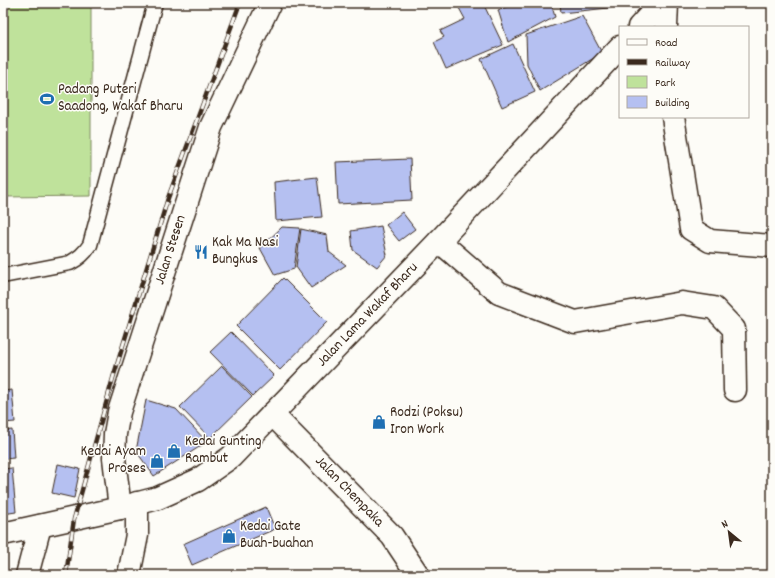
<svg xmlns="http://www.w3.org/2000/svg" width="775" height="578" viewBox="0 0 775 578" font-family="Dekko,sans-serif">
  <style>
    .green { fill: #bfe29b; stroke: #7d865c }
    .building { fill: #b5c0f1; stroke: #3b2a1e }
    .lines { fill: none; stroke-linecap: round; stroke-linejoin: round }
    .lane-casing { stroke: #3b2a1e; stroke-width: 17 }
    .street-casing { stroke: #3b2a1e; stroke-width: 25 }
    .secondary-casing { stroke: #3b2a1e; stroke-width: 25 }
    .lane { stroke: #fdfcf7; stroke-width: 14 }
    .street { stroke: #fdfcf7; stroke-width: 22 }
    .secondary { stroke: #fdfcf7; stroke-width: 22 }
    .rail-casing { stroke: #3b2a1e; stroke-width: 4.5 }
    .rail { stroke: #fdfcf7; stroke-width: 3; stroke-dasharray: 9; stroke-linecap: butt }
    .labels { text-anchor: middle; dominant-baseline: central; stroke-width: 3; stroke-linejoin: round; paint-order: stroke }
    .poi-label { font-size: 15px; fill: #3b2a1e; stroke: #fdfcf7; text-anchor: start }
    .street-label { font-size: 15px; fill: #3b2a1e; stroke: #fdfcf7 }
  </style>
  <rect width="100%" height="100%" fill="#fdfcf7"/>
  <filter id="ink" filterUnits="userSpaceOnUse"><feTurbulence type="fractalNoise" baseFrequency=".025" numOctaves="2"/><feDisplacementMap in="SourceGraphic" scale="8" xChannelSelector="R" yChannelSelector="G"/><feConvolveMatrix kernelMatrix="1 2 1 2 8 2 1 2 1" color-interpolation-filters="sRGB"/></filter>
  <g filter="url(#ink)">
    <path class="green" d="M3 3H91V196L3 197Z"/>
    <path class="building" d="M470 3H483L503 45 446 69 434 42 444 37 440 31 465 19 459 8Z
      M517 3H551L555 17 508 42 498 10Z
      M560 3H637V5L561 13Z
      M582 16 602 53 540 91 527 64 526 35Z
      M513 44 535 92 502 107 481 59Z
      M410 159 412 200 338 204 336 162Z
      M317 177 322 217 276 221 274 182Z
      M402 212 415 229 399 241 386 225Z
      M381 226 387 255 377 267 353 250 351 231Z
      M282 227 300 228 294 269 275 275 260 248Z
      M301 229 327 235 329 252 346 265 311 288 296 267Z
      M283 278 327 322 280 370 236 326Z
      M231 332 274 376 253 396 210 352Z
      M222 366 252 397 210 438 180 407Z
      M12 390 15 422 3 423V391Z
      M146 400 176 409 207 442 154 476 136 451Z
      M12 430 14 458 3 459V431Z
      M58 464 80 469 74 498 52 493Z
      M12 468 16 512 3 514V469Z
      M266 507 275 529 192 565 183 544Z"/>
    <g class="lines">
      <defs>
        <path id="lane" d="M3 276 70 263C79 258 84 254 90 245L155 3"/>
        <path id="street" d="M666 27 667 3
          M673 117 691 229 710 241 772 246
          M439 241 499 293 575 322 682 303 714 308 734 329 735 390
          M272 414 392 536 418 575
          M120 508 114 458 115 434 119 412 211 127 270 3
          M27 575 40 526
          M129 575 137 535V503"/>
        <path id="secondary" d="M639 27 661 3
          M3 534 120 508 158 498 198 480 231 457 439 241 620 47"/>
      </defs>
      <use href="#lane" class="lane-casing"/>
      <use href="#street" class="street-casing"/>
      <use href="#secondary" class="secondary-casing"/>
      <use href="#lane" class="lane"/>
      <use href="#street" class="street"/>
      <use href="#secondary" class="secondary"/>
      <defs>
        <path id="rail" d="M66 575 74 519 113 378 168 198 240 3"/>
      </defs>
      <use href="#rail" class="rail-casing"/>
      <use href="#rail" class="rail"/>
    </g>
  </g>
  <defs>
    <symbol id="stadium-bare" viewBox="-9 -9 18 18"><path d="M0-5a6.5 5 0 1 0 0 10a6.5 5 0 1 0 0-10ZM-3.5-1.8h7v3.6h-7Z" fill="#1f6fb2" stroke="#fdfcf7" stroke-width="2.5" paint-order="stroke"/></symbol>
    <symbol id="restaurant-bare" viewBox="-9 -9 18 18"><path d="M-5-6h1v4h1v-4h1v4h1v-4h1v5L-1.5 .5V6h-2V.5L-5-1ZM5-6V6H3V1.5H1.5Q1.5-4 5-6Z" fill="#1f6fb2" stroke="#fdfcf7" stroke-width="2.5" paint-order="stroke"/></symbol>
    <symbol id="shop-bare" viewBox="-9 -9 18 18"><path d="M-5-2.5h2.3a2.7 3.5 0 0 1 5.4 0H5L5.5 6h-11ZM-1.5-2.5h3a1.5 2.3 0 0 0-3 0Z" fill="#1f6fb2" stroke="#fdfcf7" stroke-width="2.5" paint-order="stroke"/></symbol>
  </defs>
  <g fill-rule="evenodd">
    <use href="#stadium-bare" x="37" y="89" width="20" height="20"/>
    <use href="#restaurant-bare" x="191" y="242" width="20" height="20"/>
    <use href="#shop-bare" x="369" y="412" width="20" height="20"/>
    <use href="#shop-bare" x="164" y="441" width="20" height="20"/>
    <use href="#shop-bare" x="147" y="451" width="20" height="20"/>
    <use href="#shop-bare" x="219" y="526" width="20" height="20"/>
  </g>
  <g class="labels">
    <g class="poi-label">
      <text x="58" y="90">Padang Puteri<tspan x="58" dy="17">Saadong, Wakaf Bharu</tspan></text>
      <text x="212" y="243">Kak Ma Nasi<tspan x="212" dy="17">Bungkus</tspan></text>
      <text x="390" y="413">Rodzi (Poksu)<tspan x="390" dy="17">Iron Work</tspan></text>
      <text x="185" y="442">Kedai Gunting<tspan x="185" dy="17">Rambut</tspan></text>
      <text x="146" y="452" text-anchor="end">Kedai Ayam<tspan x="146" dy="17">Proses</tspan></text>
      <text x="240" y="527">Kedai Gate<tspan x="240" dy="17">Buah-buahan</tspan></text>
    </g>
    <g class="street-label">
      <text transform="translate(171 250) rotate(-72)">Jalan Stesen</text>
      <text transform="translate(368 315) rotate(-46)">Jalan Lama Wakaf Bharu</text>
      <text transform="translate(349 492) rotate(46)">Jalan Chempaka</text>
    </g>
  </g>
  <rect width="775" height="578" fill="none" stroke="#fdfcf7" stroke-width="16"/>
  <rect x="8" y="8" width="759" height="562" fill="none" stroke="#3b2a1e" stroke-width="1.5" filter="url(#ink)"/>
  <rect x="619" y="26" width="130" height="92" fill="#fdfcf7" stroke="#afa8a0"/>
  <rect x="627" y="39" width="20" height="6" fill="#fdfcf7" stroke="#afa8a0"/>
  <text x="655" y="46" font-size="12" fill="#3b2a1e">Road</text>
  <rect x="627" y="59" width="20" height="6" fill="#3b2a1e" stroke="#afa8a0"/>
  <text x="655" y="66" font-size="12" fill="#3b2a1e">Railway</text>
  <rect x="627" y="76" width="20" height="12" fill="#bfe29b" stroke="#afa8a0"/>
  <text x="655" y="86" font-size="12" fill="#3b2a1e">Park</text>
  <rect x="627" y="96" width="20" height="12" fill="#b5c0f1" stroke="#afa8a0"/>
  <text x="655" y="106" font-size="12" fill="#3b2a1e">Building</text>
  <g transform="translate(729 532) rotate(331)" stroke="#fdfcf7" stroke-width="3" paint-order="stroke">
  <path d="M0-3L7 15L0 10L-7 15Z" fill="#3b2a1e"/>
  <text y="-6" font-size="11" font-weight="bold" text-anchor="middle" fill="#3b2a1e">N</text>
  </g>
</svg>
